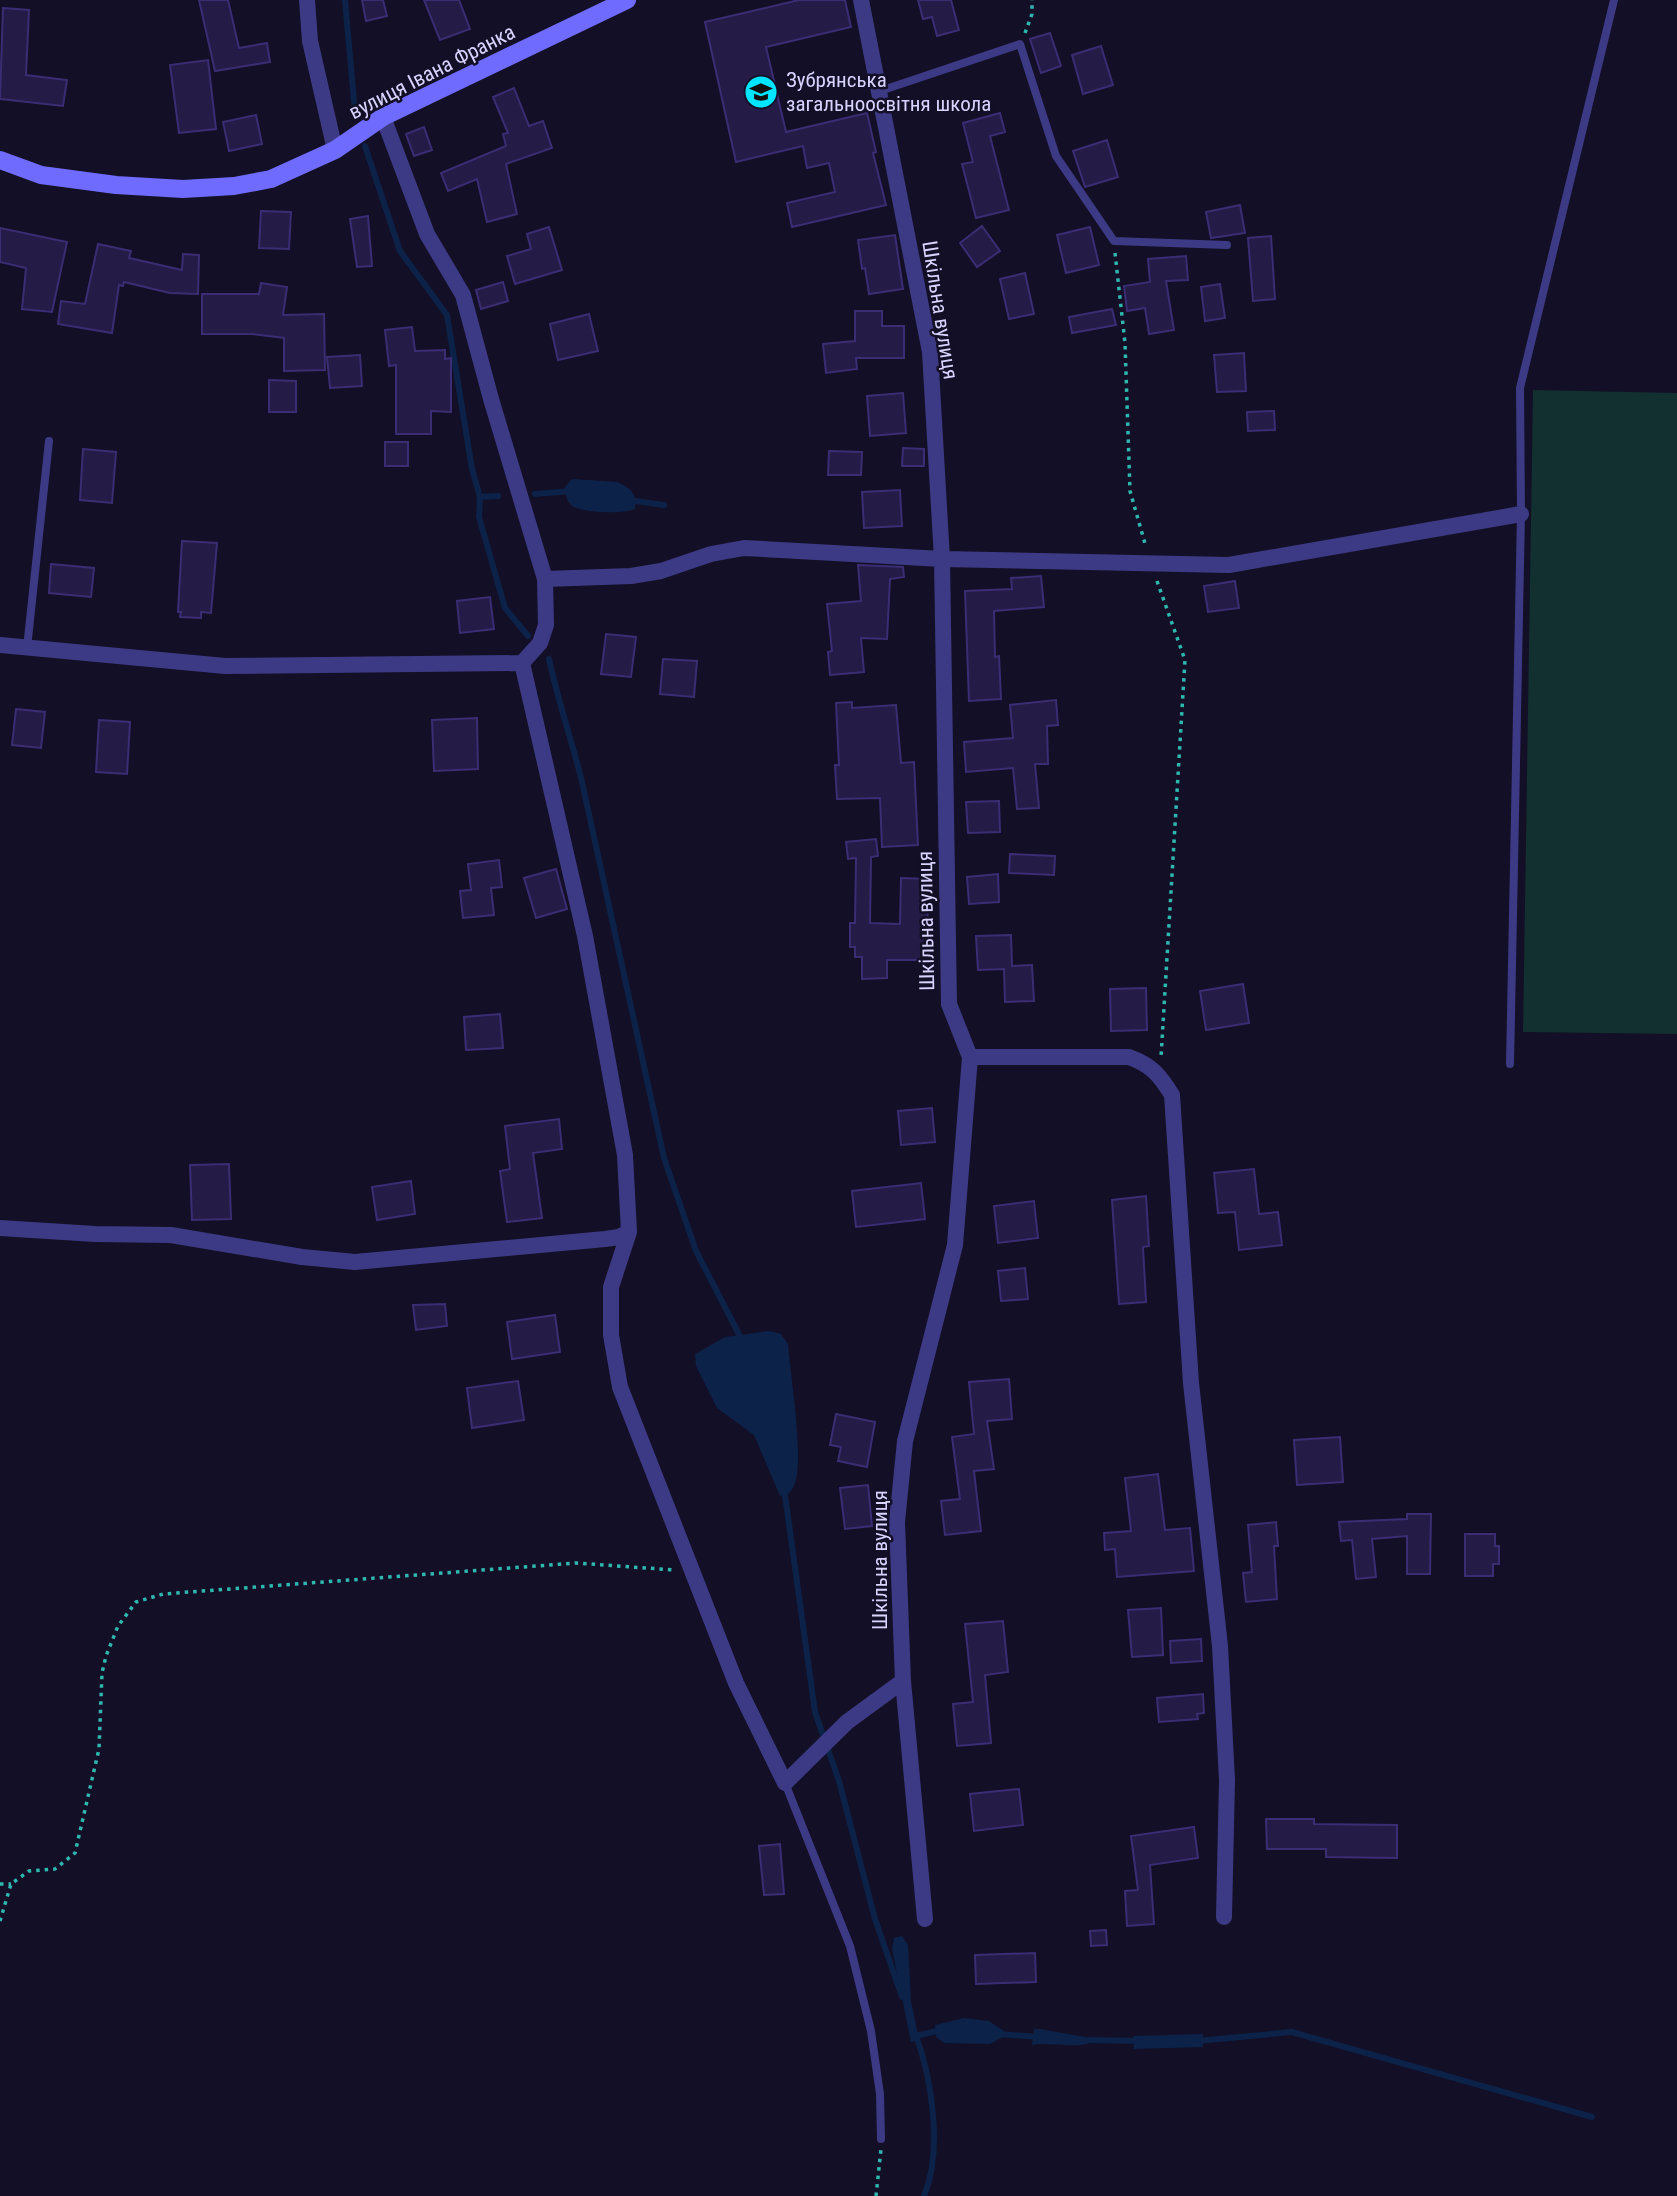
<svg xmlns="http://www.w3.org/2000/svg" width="1677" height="2196" viewBox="0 0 1677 2196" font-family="'Roboto Condensed',sans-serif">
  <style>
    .green { fill: #12302f }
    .water { fill: #0c2248 }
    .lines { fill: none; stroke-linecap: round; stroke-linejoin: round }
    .stream { stroke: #0c2248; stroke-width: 6 }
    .building { fill: #241b47; stroke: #3b2d73; stroke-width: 2 }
    .path { stroke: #2fb8b0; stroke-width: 3.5; stroke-dasharray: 3.5 5; stroke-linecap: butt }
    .lane { stroke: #3d3a85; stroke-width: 8 }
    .street { stroke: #3d3a85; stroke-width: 16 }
    .secondary { stroke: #6f6bff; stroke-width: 18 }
    .labels { text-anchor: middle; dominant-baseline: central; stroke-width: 5; stroke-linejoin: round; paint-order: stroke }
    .street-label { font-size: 21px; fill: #d9d4ff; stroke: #130f26 }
    .poi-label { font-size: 21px; fill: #d9d4ff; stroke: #130f26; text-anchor: start }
  </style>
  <rect width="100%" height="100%" fill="#130f26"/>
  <path class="green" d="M1533 390 1677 393V1034L1523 1032Z"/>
  <path class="water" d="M574 479 617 482C631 488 637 493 635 509 624 514 586 513 574 507 566 503 566 495 565 487L571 480Z
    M769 1331 781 1334 788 1344C790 1373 806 1466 793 1488 790 1493 786 1496 780 1496L754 1435 717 1408 696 1366 695 1354 725 1337Z
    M902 1936 908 1945 911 2001 919 2040 911 2042 892 1949 894 1938Z
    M964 2018 989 2021 1004 2031 1005 2036 990 2044 944 2043 936 2037 935 2025Z
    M1034 2029H1040L1096 2039C1085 2051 1050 2041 1032 2045Z
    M1203 2034V2047L1134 2049 1133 2036Z"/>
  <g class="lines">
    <path class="stream" d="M345 0 355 112
      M365 146 400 251 447 315 472 469 480 497 479 517 505 608 528 636
      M535 494 573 491
      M480 497 498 496
      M628 500 664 505
      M549 659C558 701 572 741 582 782L664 1158 696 1251 743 1342
      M784 1488 815 1712 839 1781 875 1919 902 1997
      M915 2033C932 2078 943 2151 924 2196
      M997 2034 1039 2037
      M916 2036 941 2030
      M1088 2040 1140 2041
      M1197 2041 1292 2032 1592 2117"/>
  </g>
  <path class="building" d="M199 0H228L239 48 267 43 270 62 215 71Z
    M362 0H383L387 16 366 21Z
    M424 0H459L470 29 440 40Z
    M799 0H845L851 27 766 47 786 132 867 113 876 152 873 153 886 205 792 227 787 203 835 192 829 163 807 168 803 146 736 162 705 22Z
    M918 0H951L959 30 937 36 932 17 923 19Z
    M3 8 29 10 26 75 67 80 63 106 0 99Z
    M1050 33 1061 66 1041 73 1030 39Z
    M1101 46 1113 85 1083 94 1072 55Z
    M208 60 216 129 179 133 170 65Z
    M514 88 529 126 543 121 552 148 506 164 517 214 487 222 477 179 448 191 441 173 506 146 503 134 508 133 493 97Z
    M1000 113 1005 132 990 136 1009 210 976 218 962 164 973 162 963 123Z
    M256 115 262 144 229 151 223 122Z
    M424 127 432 150 414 156 406 134Z
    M1107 140 1118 177 1085 187 1073 151Z
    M1240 205 1245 233 1211 238 1206 212Z
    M261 211 291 212 289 249 259 248Z
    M368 216 372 266 357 267 350 219Z
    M982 226 1000 251 977 267 960 243Z
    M549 227 562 270 515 284 507 256 531 249 527 234Z
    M1090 227 1099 265 1066 273 1057 235Z
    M0 228 67 242 52 312 22 309 26 268 0 262Z
    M895 235 903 289 869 294 865 268 862 269 858 240Z
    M1271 236 1275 299 1253 301 1248 238Z
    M98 244 131 251 129 258 182 270 183 254 199 255 198 294 170 293 124 282 123 286 119 285 112 333 58 324 61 301 85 304Z
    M1186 256 1188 280 1166 281 1174 330 1149 334 1145 308 1127 311 1124 286 1150 282 1148 259Z
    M1025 273 1034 314 1009 319 1000 279Z
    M503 282 508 301 481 309 476 290Z
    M261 283 287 287 283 315 324 314 325 370 284 371V338L251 334H202V294H259Z
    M1220 284 1225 318 1205 321 1201 287Z
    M1112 309 1116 325 1072 333 1069 317Z
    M855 311H882V326H904V358H856L857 369 826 373 823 344 855 341Z
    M589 314 598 351 558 360 550 324Z
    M412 327 415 351 445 350V359L451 358V412L431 411V434H396V365L389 366 385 330Z
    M1244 353 1246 391 1217 392 1214 355Z
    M360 355 362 386 330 388 327 357Z
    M269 380 296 381V412H269Z
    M903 393 906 433 870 436 867 396Z
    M1274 411 1275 430 1248 431 1247 412Z
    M385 442H408V466H385Z
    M903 448 924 449V466H902Z
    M83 449 116 452 112 503 80 500Z
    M829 451 862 452 861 475H828Z
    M900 490 902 526 864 528 862 492Z
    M182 541 217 543 211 613 201 612V618L180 617 181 612H178Z
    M51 564 94 568 91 597 49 593Z
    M858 565 903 567 904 577 890 579 887 639 861 638 864 672 830 675 828 652 832 651 827 604 861 601Z
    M1041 576 1044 607 994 611 995 657 999 656 1001 699 969 701 965 591 1012 589 1011 578Z
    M1235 581 1239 608 1208 612 1204 586Z
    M490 597 494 629 460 633 457 601Z
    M606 634 636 637 631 677 601 674Z
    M663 659 697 661 694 697 660 694Z
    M1056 700 1058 725 1047 726 1048 764H1035L1039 808 1017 809 1013 768 966 772 964 742 1013 738 1010 705Z
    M852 702V708L896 705 901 763 914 762 918 845 882 847 880 798 837 799 835 765H839L836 703Z
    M16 709 45 712 41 748 12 745Z
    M477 718 478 769 434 771 432 720Z
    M99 720 130 722 127 774 96 772Z
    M999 801 1000 832 968 833 966 802Z
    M876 839 878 856 871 857 870 923 900 924 901 878 928 879 927 960H887V978L862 979V957H855V947H850V923H855L856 858 848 859 846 842Z
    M1010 854 1055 856 1054 875 1009 873Z
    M499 860 502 887 491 888 494 915 463 918 460 891 471 890 468 864Z
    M556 869 567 909 536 918 524 878Z
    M998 874 999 902 969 904 967 877Z
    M1011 935 1012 966 1032 965 1034 1001 1005 1002 1004 969 978 970 976 936Z
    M1243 984 1249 1023 1206 1030 1200 991Z
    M1146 988 1147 1030 1111 1031 1110 989Z
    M500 1014 503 1048 466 1050 464 1017Z
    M932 1108 935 1142 901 1145 898 1111Z
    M559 1119 562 1149 533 1153 542 1218 507 1222 500 1171 510 1169 505 1126Z
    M229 1164 231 1219 192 1220 190 1165Z
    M1254 1169 1259 1214 1278 1212 1282 1245 1239 1250 1235 1212 1218 1213 1214 1173Z
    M411 1181 415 1214 377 1220 372 1187Z
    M921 1183 925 1219 856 1227 852 1191Z
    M1146 1196 1149 1246 1143 1247 1146 1302 1119 1304 1112 1200Z
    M1034 1201 1038 1238 998 1243 994 1206Z
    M1025 1268 1028 1299 1001 1301 998 1271Z
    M445 1304 447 1326 416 1330 413 1305Z
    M555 1315 560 1352 512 1359 507 1322Z
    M1009 1379 1012 1419 987 1421 994 1469 974 1471 981 1531 945 1535 941 1501 960 1499 952 1437 974 1434 969 1382Z
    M518 1381 524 1420 472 1428 467 1388Z
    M836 1414 875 1422 867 1467 838 1461 841 1447 830 1445Z
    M1340 1437 1343 1482 1297 1485 1294 1440Z
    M1158 1474 1165 1530 1190 1528 1194 1571 1117 1577 1115 1549 1105 1550 1104 1533 1131 1531 1125 1478Z
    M868 1485 872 1526 845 1529 840 1488Z
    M1407 1514H1431L1430 1574H1407V1536L1372 1539 1376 1577 1356 1579 1352 1540 1341 1541 1339 1522 1407 1519Z
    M1276 1522 1278 1546H1274L1277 1599 1246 1602 1243 1573 1252 1572 1248 1525Z
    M1465 1534H1495V1546H1499V1564H1493V1576H1465Z
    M1161 1608 1163 1655 1132 1657 1128 1610Z
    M1003 1621 1008 1672 985 1675 991 1743 957 1746 953 1704 973 1702 965 1624Z
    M1201 1639 1202 1661 1171 1663 1170 1641Z
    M1203 1694 1204 1713 1197 1714 1198 1719 1159 1722 1157 1698Z
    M1019 1789 1023 1825 974 1831 970 1794Z
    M1266 1819H1314V1824L1397 1825V1858L1326 1857V1849H1267Z
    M1194 1827 1198 1858 1150 1865 1154 1924 1127 1926 1125 1891 1138 1890 1131 1836Z
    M780 1844 784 1894 764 1895 759 1846Z
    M1106 1930 1107 1945 1091 1946 1090 1931Z
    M1035 1953 1036 1982 976 1984 975 1955Z"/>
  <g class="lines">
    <path class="path" d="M1025 33 1032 14V0
      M1115 253 1125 343 1130 491 1146 547
      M1157 581 1185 660 1161 1057
      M0 1884H11
      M0 1921 11 1884 29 1871 55 1869 75 1853 99 1749 102 1673 106 1656 118 1626 136 1602 163 1594 576 1563 674 1570
      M876 2196 881 2149"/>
    <path class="lane" d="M877 92 1020 44 1056 156 1114 241 1227 245
      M27 648 49 441
      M1510 1064 1521 514 1520 388 1614 0
      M785 1783 850 1946 871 2031 880 2094 881 2139"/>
    <path class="street" d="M307 0 310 41 335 150
      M861 0 930 352 942 559 949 1004 970 1057 955 1245 905 1441 897 1522 903 1681 925 1919
      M383 117 427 234 463 295 491 399 545 579 546 625 540 643 522 663 585 936 625 1155 629 1232 611 1287V1335L620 1387 736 1683 785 1783 847 1722 903 1681
      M545 579 631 576 661 571 711 554 744 548 942 559 1229 565 1521 514
      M0 645 225 666 522 663
      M970 1057H1129C1151 1065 1159 1074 1172 1095L1191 1383 1220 1646 1227 1780 1224 1917
      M0 1228 95 1234 171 1235 302 1257 355 1262 605 1239 619 1237 629 1232"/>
    <path class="secondary" d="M0 160 41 175 116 185 183 189 234 186 271 179 335 150 383 117 627 0"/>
  </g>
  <defs>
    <symbol id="school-disc" viewBox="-11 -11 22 22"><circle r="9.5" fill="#00e5ff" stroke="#130f26"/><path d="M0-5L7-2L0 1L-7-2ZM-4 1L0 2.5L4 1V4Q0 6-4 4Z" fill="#111"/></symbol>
  </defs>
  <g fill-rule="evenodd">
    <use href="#school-disc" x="742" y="73" width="38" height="38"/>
  </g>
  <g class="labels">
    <g class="street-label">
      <text transform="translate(432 72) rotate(-27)">вулиця Івана Франка</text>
      <text transform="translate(940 310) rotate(81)">Шкільна вулиця</text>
      <text transform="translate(926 921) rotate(-91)">Шкільна вулиця</text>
      <text transform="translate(880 1560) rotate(-90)">Шкільна вулиця</text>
    </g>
    <g class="poi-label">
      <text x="786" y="80">Зубрянська<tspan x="786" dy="24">загальноосвітня школа</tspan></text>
    </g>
  </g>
</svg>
